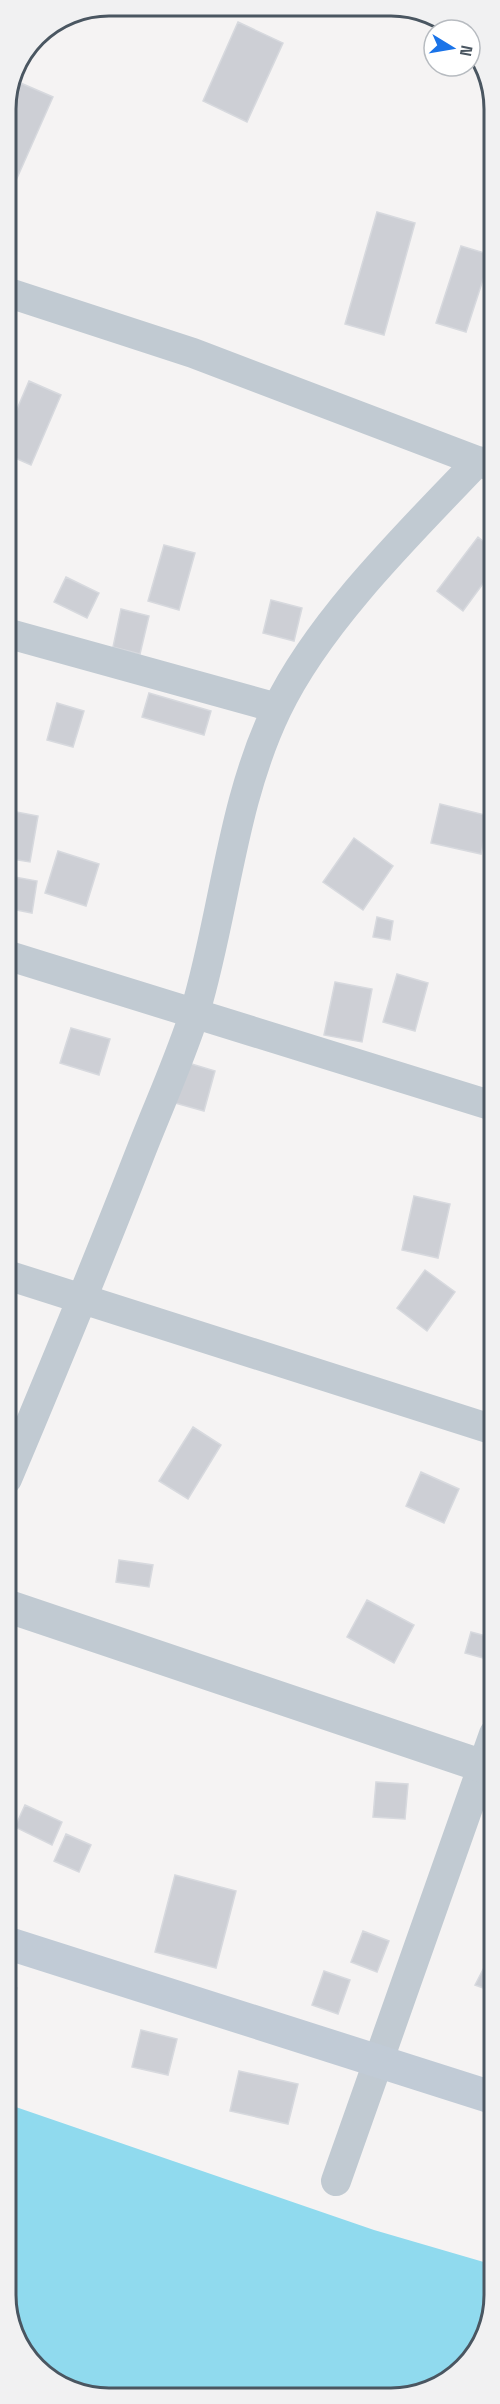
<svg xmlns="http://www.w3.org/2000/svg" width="500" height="2404" viewBox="0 0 500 2404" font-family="'Space Grotesk',sans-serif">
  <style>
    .water { fill: #90daee }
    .building { fill: #cdcfd5; stroke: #d7d9de; stroke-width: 1.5 }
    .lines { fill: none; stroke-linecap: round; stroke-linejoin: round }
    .minor { stroke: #c1cad2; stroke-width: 30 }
    .tertiary { stroke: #c1cad2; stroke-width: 33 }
    .secondary { stroke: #c1cbd6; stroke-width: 33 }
    .rim { fill: none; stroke: #4a5661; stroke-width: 3 }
  </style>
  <rect width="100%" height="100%" fill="#f5f3f3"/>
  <path class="water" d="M7 2104 374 2230 494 2265V2301L464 2367 403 2397 89 2396 32 2363 7 2307Z"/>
  <path class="building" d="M238 22 283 43 247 122 203 101Z
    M16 81 53 97 6 203V103Z
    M377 212 415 223 384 335 345 324Z
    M461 246 491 255 466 332 436 323Z
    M29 381 61 395 31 465 6 454V435Z
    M478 537 493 549V570L463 611 437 591Z
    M164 545 195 553 179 610 148 601Z
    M66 577 99 593 87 618 54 602Z
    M271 600 302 608 294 641 263 633Z
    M121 609 149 616 140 654 113 647Z
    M149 693 211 711 204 735 142 717Z
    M57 703 84 711 73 747 47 740Z
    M440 804 489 816 481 854 431 843Z
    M6 810 38 816 30 862 6 858Z
    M354 838 393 866 363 910 323 882Z
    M58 851 99 864 86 906 45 893Z
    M9 876 37 881 32 913 6 908Z
    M377 917 393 921 390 940 373 937Z
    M397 974 428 983 415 1031 383 1022Z
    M335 982 372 989 362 1042 324 1035Z
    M71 1028 110 1039 99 1075 60 1063Z
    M185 1062 215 1071 204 1111 175 1103Z
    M414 1196 450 1204 438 1258 402 1250Z
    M425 1270 455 1292 427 1331 397 1308Z
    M193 1427 221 1445 188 1499 159 1481Z
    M421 1472 459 1489 444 1523 406 1506Z
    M119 1560 153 1565 149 1587 116 1582Z
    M367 1600 414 1625 394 1663 347 1637Z
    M471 1632 494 1638V1661L465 1653Z
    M376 1782 408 1784 405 1819 373 1817Z
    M25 1805 62 1822 52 1845 15 1827Z
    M66 1834 91 1845 79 1872 54 1861Z
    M175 1875 236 1891 216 1968 155 1952Z
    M363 1931 389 1941 377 1972 351 1962Z
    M494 1948V1992L475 1985Z
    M324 1971 350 1980 338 2014 312 2005Z
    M7 1985 17 1988 7 2023Z
    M141 2030 177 2039 168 2075 132 2067Z
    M239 2071 298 2084 288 2124 230 2111Z"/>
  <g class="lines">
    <path class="minor" d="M6 292 193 353 493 467
      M6 633 277 708
      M6 955 493 1106
      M7 1275 494 1430
      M7 1479C53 1370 98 1261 141 1151 159 1105 180 1059 195 1012 225 912 231 804 277 709 319 621 411 531 478 461
      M336 2181 494 1734"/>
    <path class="tertiary" d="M7 1606 494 1770"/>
    <path class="secondary" d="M7 1943 494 2098"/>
  </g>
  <path d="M0 0H500V2404H0ZM109 16H391A93 93 0 0 1 484 109V2295A93 93 0 0 1 391 2388H109A93 93 0 0 1 16 2295V109A93 93 0 0 1 109 16Z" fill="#f1f1f2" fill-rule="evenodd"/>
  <path class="rim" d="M109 16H391A93 93 0 0 1 484 109V2295A93 93 0 0 1 391 2388H109A93 93 0 0 1 16 2295V109A93 93 0 0 1 109 16Z"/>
  <g transform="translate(452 48) rotate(101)"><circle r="28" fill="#ffffff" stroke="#b7bbc0" stroke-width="1.5"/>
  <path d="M0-4.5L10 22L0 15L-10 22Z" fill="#1a73e8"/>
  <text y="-9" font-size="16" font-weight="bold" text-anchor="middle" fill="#4a5661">N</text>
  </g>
</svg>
